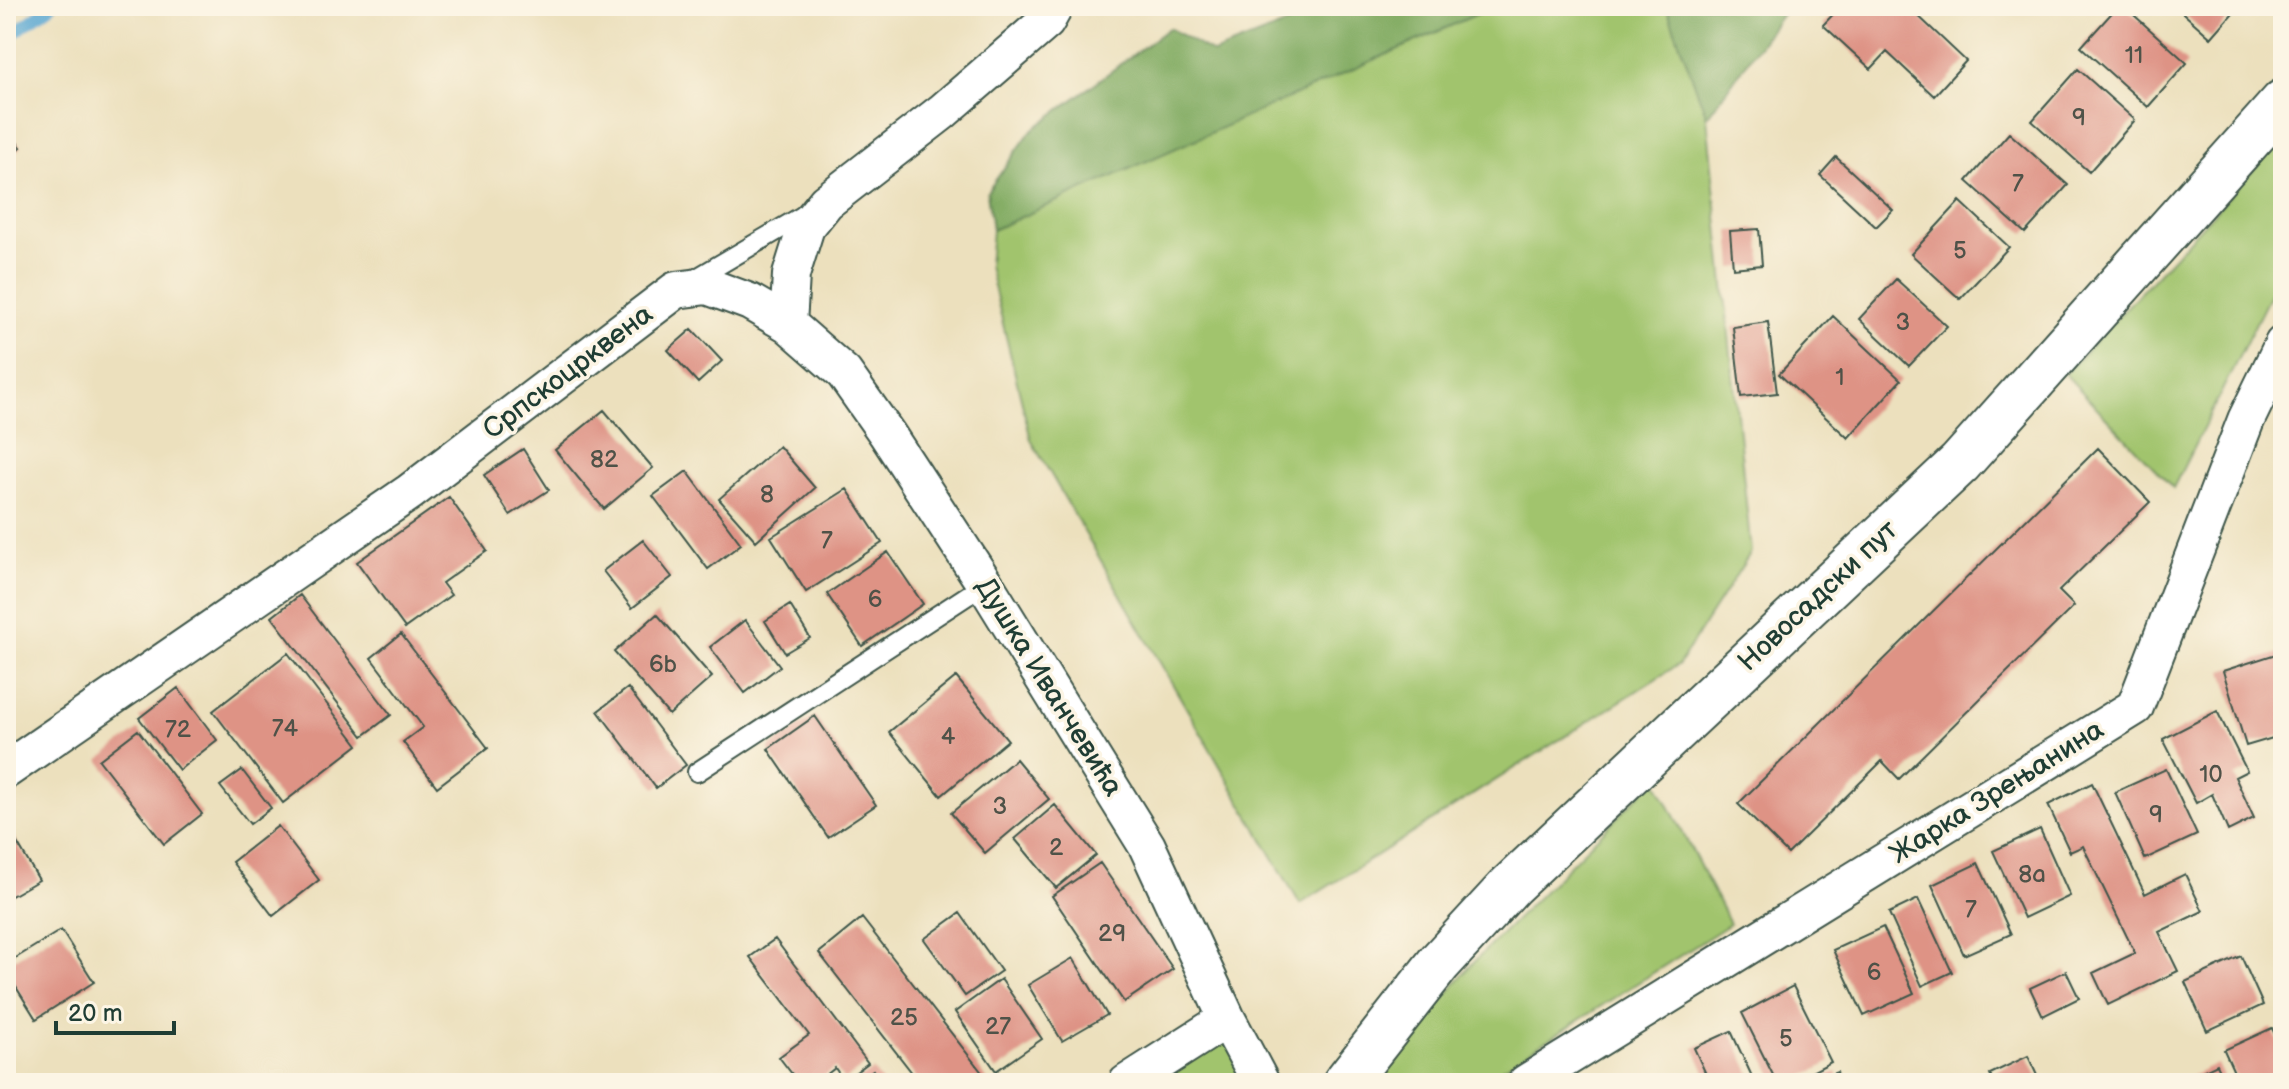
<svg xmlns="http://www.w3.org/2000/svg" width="2289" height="1089" viewBox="0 0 2289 1089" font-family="'Balsamiq Sans',sans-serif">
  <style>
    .green { fill: #a1c46d; stroke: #608050; stroke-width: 2 }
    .forest { fill: #80aa60; stroke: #50744a; stroke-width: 2 }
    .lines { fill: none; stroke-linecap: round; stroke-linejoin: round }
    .stream { stroke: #57a6d1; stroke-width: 12 }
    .building { fill: #de9385 }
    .service-casing { stroke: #3e5549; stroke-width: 22 }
    .minor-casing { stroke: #3e5549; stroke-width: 40 }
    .secondary-casing { stroke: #3e5549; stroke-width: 48 }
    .service { stroke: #fff; stroke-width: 18 }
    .minor { stroke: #fff; stroke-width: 36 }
    .secondary { stroke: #fff; stroke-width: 44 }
    .labels { text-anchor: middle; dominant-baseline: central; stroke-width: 7; stroke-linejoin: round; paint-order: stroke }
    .number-label { font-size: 24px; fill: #4f5248 }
    .street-label { font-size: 28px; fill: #1f3d34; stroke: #fcf5e5 }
  </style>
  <rect width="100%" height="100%" fill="#fcf5e5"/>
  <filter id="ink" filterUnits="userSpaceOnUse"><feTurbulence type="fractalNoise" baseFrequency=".0125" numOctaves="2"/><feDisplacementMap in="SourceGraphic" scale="16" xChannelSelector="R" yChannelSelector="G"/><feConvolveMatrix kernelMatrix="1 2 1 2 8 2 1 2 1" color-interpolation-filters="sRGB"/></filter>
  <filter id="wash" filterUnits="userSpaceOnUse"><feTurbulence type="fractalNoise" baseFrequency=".006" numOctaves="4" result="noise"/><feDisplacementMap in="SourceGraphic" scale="32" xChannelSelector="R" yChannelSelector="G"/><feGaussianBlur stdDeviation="1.8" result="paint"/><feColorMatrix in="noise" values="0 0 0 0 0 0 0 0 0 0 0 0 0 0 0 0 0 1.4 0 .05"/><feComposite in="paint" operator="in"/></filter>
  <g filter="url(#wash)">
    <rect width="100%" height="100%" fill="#ece0bd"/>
    <path class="green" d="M1495 6H1666L1707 117 1751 552 1679 664 1300 904 1031 440 989 266 992 230Z
      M2283 138V269L2173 488 2065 374Z
      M1655 779 1730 924 1480 1083H1376L1469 967Z
      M1227 1019 1261 1083H1127Z"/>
    <path class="forest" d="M1290 6H1495L992 230 987 192 1031 131 1169 28 1213 53 1290 23Z
      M1666 6H1788L1707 117Z"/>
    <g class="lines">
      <path class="stream" d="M6 39 51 6"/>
    </g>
    <g id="blocks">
      <path class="building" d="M1841 6H1916L1912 10 1966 61 1934 96 1887 52 1871 69 1823 25Z
        M2118 6H2124L2187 63 2148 107 2081 47Z
        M2175 6H2239L2211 38Z
        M2078 69 2135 120 2089 172 2032 121Z
        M6 129 21 147 6 159Z
        M2009 133 2068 185 2025 233 1967 181Z
        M1836 157 1893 210 1876 227 1820 175Z
        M1960 201 2009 247 1960 299 1911 254Z
        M1759 229 1762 265 1733 268 1730 231Z
        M1896 279 1947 326 1909 366 1859 319Z
        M1833 316 1901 380 1848 438 1779 374Z
        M1768 322 1777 393 1741 397 1733 327Z
        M692 329 722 361 698 383 668 350Z
        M604 410 653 468 604 509 555 450Z
        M779 446 815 488 756 541 719 499Z
        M2098 448 2150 502 2059 591 2074 606 1899 779 1882 761 1788 854 1738 804Z
        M523 449 549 490 510 515 484 475Z
        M687 471 741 544 708 569 653 496Z
        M847 489 882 543 806 592 771 537Z
        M449 497 487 551 442 583 451 595 405 628 357 562Z
        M643 540 672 577 632 608 603 571Z
        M888 552 923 604 862 646 827 594Z
        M300 595 391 715 363 736 272 617Z
        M790 605 810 638 785 653 765 621Z
        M657 614 712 677 669 715 614 652Z
        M745 620 780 666 745 693 710 647Z
        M401 634 488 748 437 787 403 742 423 727 371 658Z
        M2282 652 2283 735 2246 746 2223 671Z
        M288 653 358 745 283 803 213 711Z
        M956 677 1008 740 941 796 889 732Z
        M178 688 217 740 179 770 139 718Z
        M628 688 686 765 656 788 598 711Z
        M2217 711 2247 771 2235 777 2254 818 2228 831 2212 794 2196 803 2163 739Z
        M815 716 876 805 828 837 768 749Z
        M138 730 202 814 164 844 99 760Z
        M1016 759 1049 799 985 853 951 813Z
        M2166 769 2197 835 2145 859 2115 792Z
        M242 770 271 808 250 824 220 786Z
        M2092 783 2145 894 2185 874 2203 911 2159 932 2178 971 2108 1005 2093 973 2135 953 2083 846 2070 852 2048 805Z
        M1055 805 1096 855 1056 888 1015 839Z
        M6 824 39 880 6 899Z
        M278 826 319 880 273 916 232 862Z
        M2040 829 2070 896 2024 918 1993 851Z
        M1100 863 1173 969 1124 1002 1052 896Z
        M1978 863 2011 934 1964 955 1932 885Z
        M1918 899 1952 972 1922 986 1889 913Z
        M960 913 1001 971 965 996 924 939Z
        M862 918 990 1083H920L819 953Z
        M1883 927 1914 993 1864 1016 1833 950Z
        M61 930 94 982 36 1019 6 971V964Z
        M775 939 868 1063 844 1081 835 1068 816 1083H799L779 1057 809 1035 750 957Z
        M2241 956 2263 1005 2207 1031 2185 982Z
        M1073 958 1107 1015 1062 1041 1028 985Z
        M2066 971 2079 998 2043 1016 2030 988Z
        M1001 979 1042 1039 996 1071 955 1012Z
        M1793 986 1831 1062 1791 1083H1777L1742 1013Z
        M2272 1028 2283 1052V1083H2239L2224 1050Z
        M1731 1031 1755 1083H1710L1694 1048Z
        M2028 1056 2040 1082 1994 1083 1990 1074Z
        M2217 1064 2226 1083H2177Z
        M873 1070 883 1083H855Z
        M1837 1072 1841 1083H1808Z"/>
    </g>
  </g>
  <g filter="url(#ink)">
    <use href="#blocks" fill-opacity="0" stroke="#3e5549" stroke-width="2"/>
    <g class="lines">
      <defs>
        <path id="service" d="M690 282 809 212
          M697 772 985 584"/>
        <path id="minor" d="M788 324 791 275 806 227 826 202 942 112 1046 22 1055 6
          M6 770 410 492 676 290 707 286 750 302 788 324 844 373 887 434 985 584 1147 846 1227 1019 1261 1083
          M1127 1083 1227 1019
          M1526 1083 2135 707 2246 420 2283 344"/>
        <path id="secondary" d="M1345 1083 1439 963 1511 885 1960 463 2283 102"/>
      </defs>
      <use href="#service" class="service-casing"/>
      <use href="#minor" class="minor-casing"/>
      <use href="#secondary" class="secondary-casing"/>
      <use href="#service" class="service"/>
      <use href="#minor" class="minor"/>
      <use href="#secondary" class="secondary"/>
    </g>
  </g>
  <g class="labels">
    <g class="number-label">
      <text x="2134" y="55">11</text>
      <text x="2079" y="117">9</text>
      <text x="2018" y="183">7</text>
      <text x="1960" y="250">5</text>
      <text x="1903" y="322">3</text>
      <text x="1840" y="377">1</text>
      <text x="604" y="459">82</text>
      <text x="767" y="494">8</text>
      <text x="827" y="540">7</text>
      <text x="875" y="599">6</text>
      <text x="663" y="664">6b</text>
      <text x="285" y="728">74</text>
      <text x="178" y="729">72</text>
      <text x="948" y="736">4</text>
      <text x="2211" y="774">10</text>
      <text x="1000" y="806">3</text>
      <text x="2156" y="814">9</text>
      <text x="1056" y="847">2</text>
      <text x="2032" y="874">8a</text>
      <text x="1971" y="909">7</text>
      <text x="1112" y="933">29</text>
      <text x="1874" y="972">6</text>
      <text x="904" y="1017">25</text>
      <text x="998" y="1026">27</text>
      <text x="1786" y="1038">5</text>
    </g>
    <g class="street-label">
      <text transform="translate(568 372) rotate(-37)">Српскоцрквена</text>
      <text transform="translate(1818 596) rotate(-43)">Новосадски пут</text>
      <text transform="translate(1049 687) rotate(58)">Душка Иванчевића</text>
      <text transform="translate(1997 792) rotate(-32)">Жарка Зрењанина</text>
    </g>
  </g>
  <rect width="2289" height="1089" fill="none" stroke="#fcf5e5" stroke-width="32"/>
  <path d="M56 1021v12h118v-12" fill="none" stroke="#1f3d34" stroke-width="4"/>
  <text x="68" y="1021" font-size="24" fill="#1f3d34" stroke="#fcf5e5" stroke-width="6" paint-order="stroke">20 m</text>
</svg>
